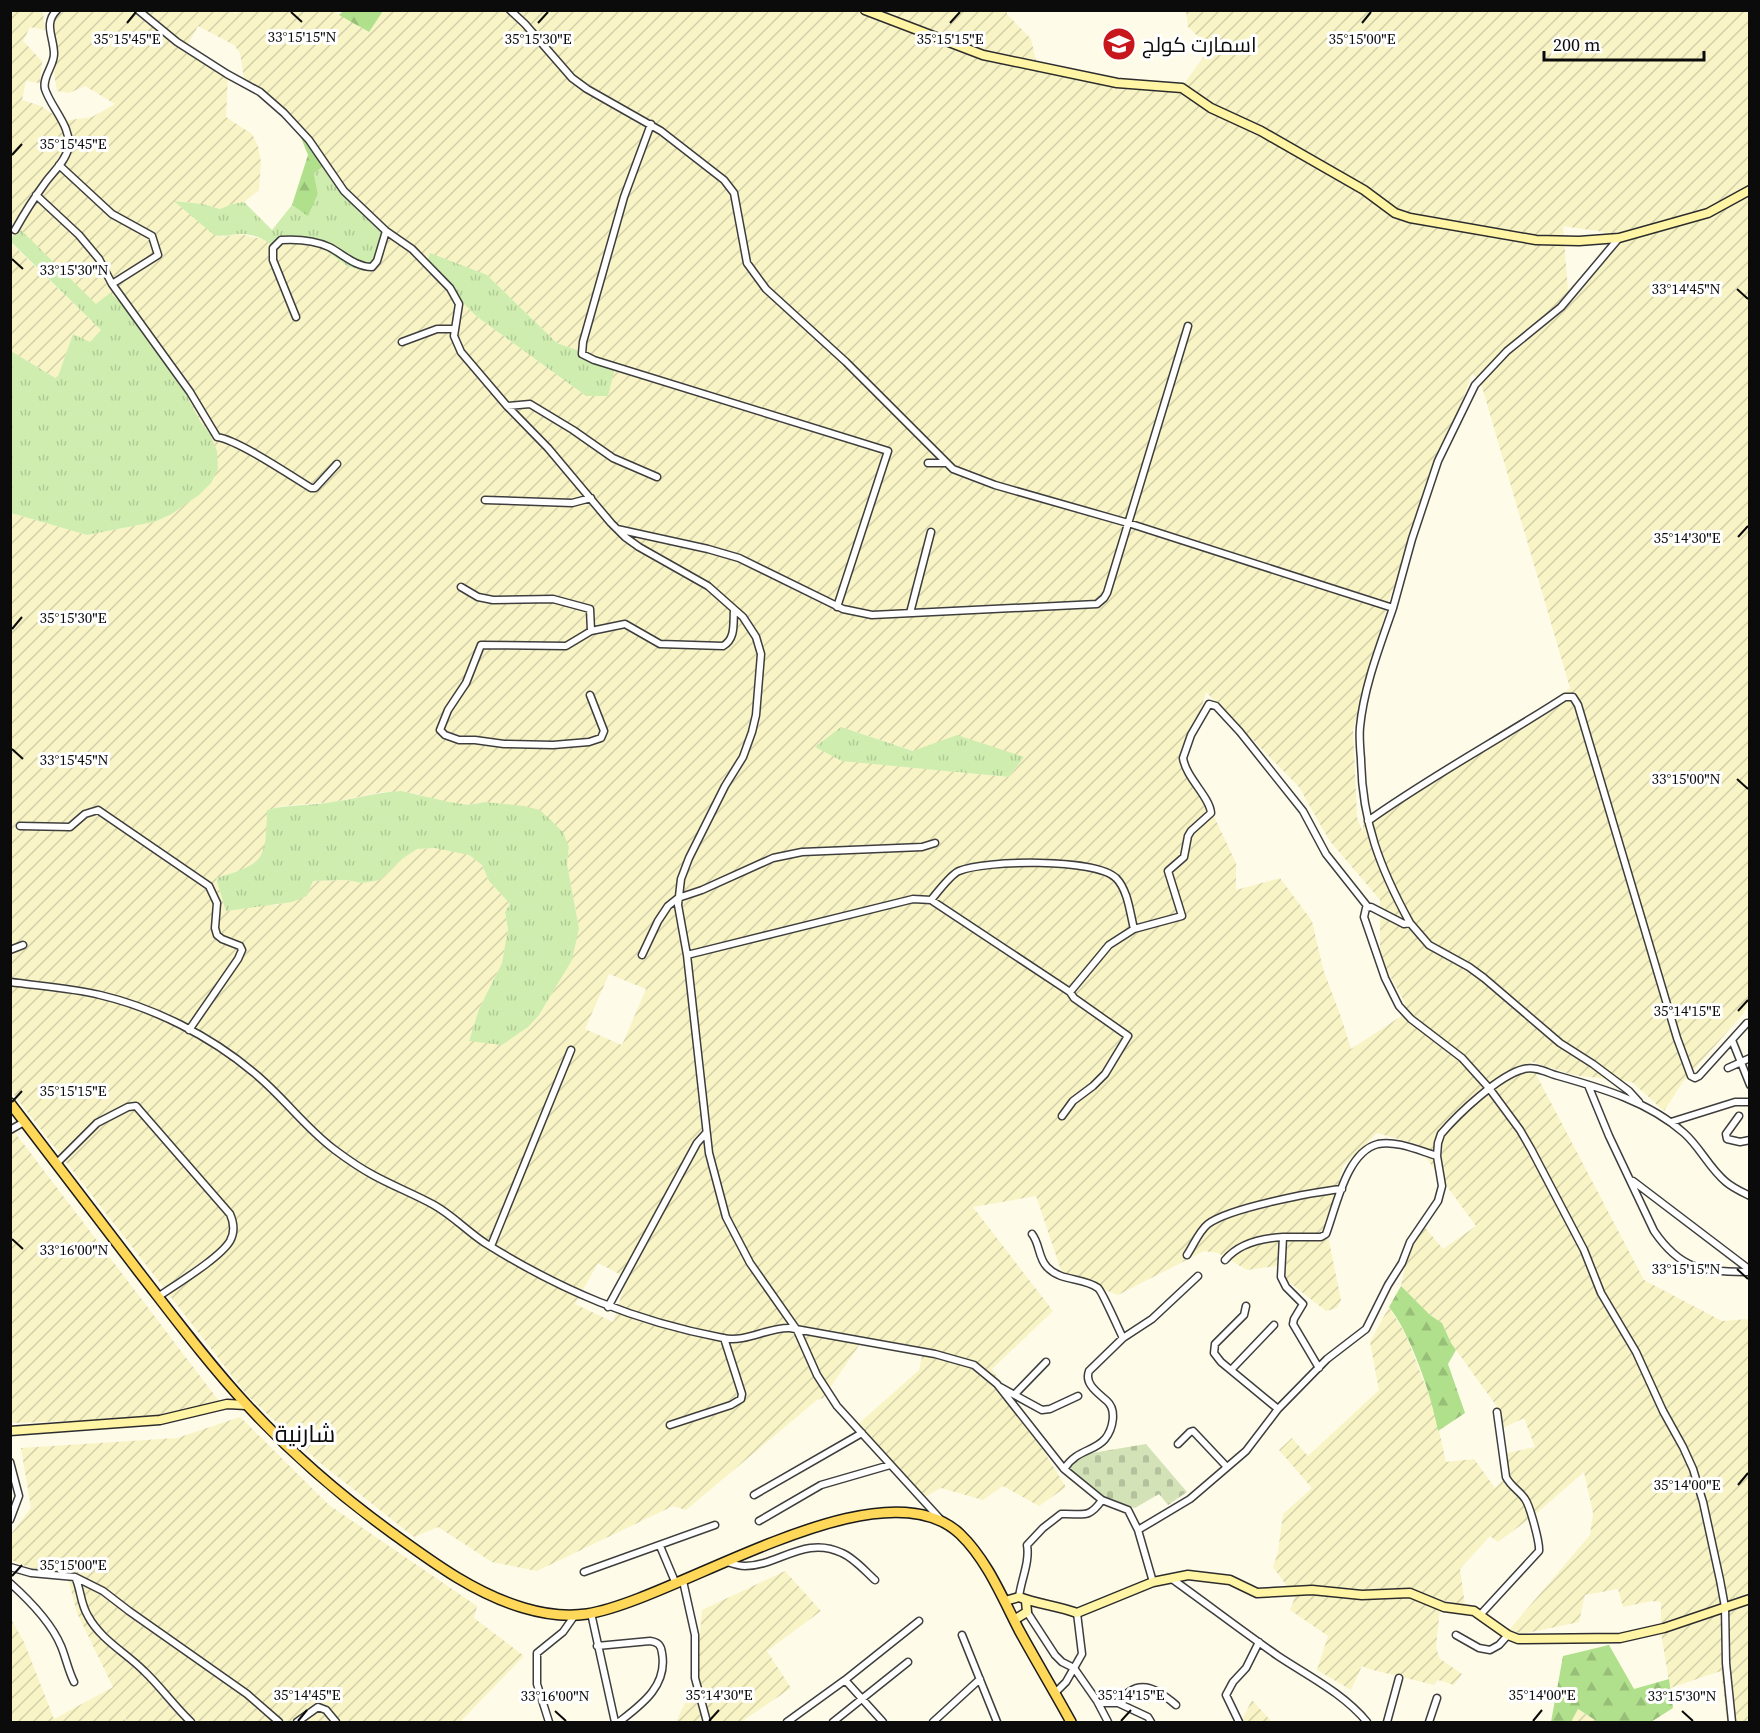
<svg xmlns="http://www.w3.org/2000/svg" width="1760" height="1733" viewBox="0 0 1760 1733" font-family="'Source Serif 4',Cairo,serif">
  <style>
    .farmland { fill: url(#farmland-furrows); fill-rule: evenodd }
    .grass { fill: url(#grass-tufts) }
    .forest { fill: url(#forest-firs) }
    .cemetery { fill: url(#cemetery-stones) }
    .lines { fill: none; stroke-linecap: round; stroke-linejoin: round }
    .street-casing { stroke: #3e3e3e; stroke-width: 9 }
    .secondary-casing { stroke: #2d2d2d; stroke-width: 11 }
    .primary-casing { stroke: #1c1c1c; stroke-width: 12 }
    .street { stroke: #fff; stroke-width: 6 }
    .secondary { stroke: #fff5a4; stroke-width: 8 }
    .primary { stroke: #ffd859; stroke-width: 9 }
    .ticks { fill: none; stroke: #0b0b0b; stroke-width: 2 }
    .labels { text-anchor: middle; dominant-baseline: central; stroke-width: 6; stroke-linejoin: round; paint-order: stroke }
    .poi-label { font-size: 21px; fill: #0b0b0b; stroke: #fff; text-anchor: start }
    .quarter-label { font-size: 24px; fill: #0b0b0b; stroke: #fff }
    .ticks-label { font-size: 15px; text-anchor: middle; fill: #0b0b0b; stroke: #fff; stroke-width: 6; stroke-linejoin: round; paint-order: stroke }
  </style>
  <defs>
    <pattern id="farmland-furrows" width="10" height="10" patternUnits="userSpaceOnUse" patternTransform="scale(1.5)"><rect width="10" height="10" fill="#f8f4c6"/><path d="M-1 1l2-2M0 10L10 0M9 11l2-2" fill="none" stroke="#d3d0a9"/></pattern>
    <pattern id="grass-tufts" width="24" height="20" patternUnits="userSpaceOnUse" patternTransform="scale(1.5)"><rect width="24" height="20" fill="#cfedaf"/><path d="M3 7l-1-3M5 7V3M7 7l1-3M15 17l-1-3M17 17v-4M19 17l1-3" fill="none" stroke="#b0ca95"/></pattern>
    <pattern id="forest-firs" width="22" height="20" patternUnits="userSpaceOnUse" patternTransform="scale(1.5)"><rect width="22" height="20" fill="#b1e08c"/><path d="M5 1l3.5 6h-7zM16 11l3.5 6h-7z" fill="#97bf77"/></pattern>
    <pattern id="cemetery-stones" width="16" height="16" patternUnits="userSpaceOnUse" patternTransform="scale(1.5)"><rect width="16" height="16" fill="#d4e2b8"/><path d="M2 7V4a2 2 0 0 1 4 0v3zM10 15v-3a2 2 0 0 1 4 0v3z" fill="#b5c19d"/></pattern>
  </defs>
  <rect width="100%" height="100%" fill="#fffbe9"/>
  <path class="farmland" d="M233 10 235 14 240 10 334 11 368 32 383 10 1007 11V14L1031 39 1037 65 1094 76 1183 85 1210 48 1188 27 1186 11H1749V1001L1743 1014 1682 1083 1664 1111 1632 1082 1573 1075 1529 1061 1644 1280 1722 1321 1749 1319V1722H1727L1721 1671 1670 1688 1661 1633V1602L1652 1601 1623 1607 1618 1589 1585 1595 1579 1622 1522 1634 1509 1630 1590 1535 1593 1513 1584 1472 1537 1513 1498 1542 1490 1536 1460 1569 1465 1605 1441 1600 1436 1646 1439 1658 1462 1674 1454 1685 1438 1680 1434 1685 1369 1669 1362 1666 1351 1690 1317 1670 1328 1636 1290 1610 1295 1597 1273 1567 1278 1552 1283 1514 1312 1488 1279 1450 1292 1438 1308 1456 1379 1390 1370 1342 1389 1307 1406 1335 1422 1377 1434 1408 1446 1462 1474 1459 1495 1488 1506 1477 1502 1454 1535 1447 1524 1418 1501 1429 1498 1408 1451 1343 1442 1323 1430 1315 1401 1286 1410 1242 1422 1224 1443 1249 1476 1226 1416 1144 1377 1133 1343 1166 1327 1231 1341 1300 1337 1308 1326 1311 1285 1279 1284 1265 1247 1270 1218 1253 1204 1251 1118 1295 1062 1273 1036 1196 973 1207 1053 1311 992 1369 1066 1487 1039 1506 1003 1486 983 1500 941 1488 925 1497 857 1425 919 1370 923 1352 862 1341 823 1398 817 1400 686 1510 673 1506 537 1571 492 1562 438 1527 414 1537 319 1462 247 1395 11 1091V513L87 535 154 522 170 515 210 434 200 421 173 373 96 305 20 229 11 239V11H40L43 13 45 30 30 27 23 41 42 61 40 83 26 81 22 100 41 106 63 121 92 117 115 104 85 86 69 93 57 91 54 73 56 53 52 35 53 23 59 11ZM198 26 234 45 240 53 244 79 274 105 326 163 353 201 347 266 322 248 308 241 294 239 267 240 239 234 222 237 175 201 203 204 220 209 232 204 244 202 259 190 261 163 258 146 252 134 226 117 228 74 186 48ZM1563 226 1604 232 1612 249 1595 262 1568 290ZM426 266 487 275 557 343 616 364 586 396 476 316ZM1472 374 1480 380 1570 688 1537 714 1363 822V833L1357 817 1353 730 1388 603ZM1206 692 1299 787 1329 840 1380 900V958L1405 1003 1403 1015 1351 1049 1341 1017 1323 969 1312 921 1280 878 1236 890V863L1211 810 1184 768ZM841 727 914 751 1024 757 1009 777 955 772ZM383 792 418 794 433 800 469 805 485 802 504 804 569 847 567 864 579 928 555 988 547 1002 469 1041 479 1009 502 963 508 929 505 912 510 904 489 881 482 865 469 855 452 850 435 848 417 849 402 859 379 880 362 883 346 880 313 881 307 896 276 905H259L226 911 216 878 250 867 262 856 267 840 268 810 283 806 333 802ZM609 974 646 989 622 1045 585 1029ZM598 1263 627 1278 613 1322 575 1304Z
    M10 242 101 330 90 343 73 334 57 379 11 351Z
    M10 1126 219 1401 167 1418 11 1423Z
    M240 1417 329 1505 477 1606 474 1618 524 1656 460 1722H127L121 1708 126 1722H11L10 1617 24 1642 54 1719 113 1687 77 1613 66 1571 33 1569 11 1560V1534L31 1508 21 1448 177 1438Z
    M785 1571 821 1611 767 1651 791 1688 741 1722H676L696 1680 702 1610Z
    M1252 1700 1272 1722H1241Z
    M1577 1709 1598 1722H1571Z"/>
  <path class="grass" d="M326 163 334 177 389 234C382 250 379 264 362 271L347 266 322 248 308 241 294 239 275 247C265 239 252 233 239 234 229 235 223 237 214 235L174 201 203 204 220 209 232 204 244 202 272 230 292 205 308 215 318 194 314 174Z
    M20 229 96 304 110 293 136 316 182 387 200 421 210 434 217 451 218 469 211 483 199 495 170 515 154 522 87 535 11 513V351L57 379 73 334 90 342 101 330 11 242 10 239Z
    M430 253 487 275 557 343 616 364 608 396H586L476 316 426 266Z
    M841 727 913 751 957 735 1024 757 1009 777 842 761 815 747Z
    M401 791 449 802 469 805 485 802 524 806 540 810 563 832 569 847 567 864 579 928 572 960 539 1015 528 1027 502 1045 469 1041 479 1009 502 963 508 929 505 912 510 904 489 881 482 865 469 855 435 848 417 849 402 859 380 880 362 883 346 880 313 881 307 896 292 902 226 911 216 878C264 864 266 861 267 810 289 804 310 806 332 802 355 799 377 792 401 791Z"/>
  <path class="forest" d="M343 11V10L383 11 369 32 339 15Z
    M297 128 326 163 314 174 318 194 308 216 292 205 308 155Z
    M1401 1286 1430 1315 1442 1323 1451 1343 1456 1350 1448 1364 1465 1413 1438 1431C1432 1397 1411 1334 1389 1307Z
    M1609 1645 1634 1689 1669 1679 1673 1708 1651 1722H1598L1578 1709 1571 1722H1551L1563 1656Z"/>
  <path class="cemetery" d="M1146 1444 1187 1492 1168 1505 1159 1494 1135 1508 1104 1498 1068 1469 1080 1455Z"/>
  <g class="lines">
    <defs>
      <path id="street" d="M138 10 177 42 227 74 260 92 284 113 309 140 344 191 386 231 412 249 450 288 459 304 454 336 461 352 507 406 548 448 611 523 625 537 639 547 708 586 743 617 756 637 761 654 756 715 752 732 743 757 725 786 689 858 681 879 678 905 687 955 709 1153 726 1217 750 1263 797 1330 817 1375 837 1406 942 1521
        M510 10 525 24 572 78 587 89 661 131 724 180 734 193 747 263 766 289 846 362 953 469 995 485 1128 523 1393 608 1412 539 1438 461 1475 385 1507 351 1561 307 1619 238
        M651 124 624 197 583 342 582 354 594 360 888 451 837 607
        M59 165 112 214 152 236 158 255 112 284
        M36 195 79 235 99 259 112 284 190 392 217 437C238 440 290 475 311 488H315L337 464
        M15 230C24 214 34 198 45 183 52 173 65 162 68 149 73 128 51 108 45 89 42 77 54 66 54 54 54 37 43 24 57 10
        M296 317 273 260V248L281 240C297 239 314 240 329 247 343 254 355 267 372 267L377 261 386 231
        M402 342 437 329H455
        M507 406 530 404 573 430 613 458 657 477
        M928 463H946
        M485 500 572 503 591 498
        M617 529 708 549 739 558 843 609 872 615 1097 604 1104 598 1107 593 1188 326
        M461 587 478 597 493 600 553 599 590 609 591 631
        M1393 608C1380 646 1364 686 1360 727 1359 737 1360 748 1361 759 1362 822 1380 868 1410 923L1404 924 1371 907 1366 908 1364 917 1385 978 1399 1006 1411 1019 1462 1058 1489 1088 1520 1130 1531 1149 1584 1250 1601 1293 1636 1352 1663 1411 1683 1447 1693 1469 1703 1502 1720 1580 1725 1607 1726 1663 1732 1722
        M910 613 931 532
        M590 695 604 731 601 738 589 742 553 745 504 744 475 740H459L445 735 440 730 448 710 466 683 481 645 566 646 591 631 625 624 660 644 723 646C736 639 733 623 734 610
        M1368 821C1431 776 1500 739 1565 697H1573L1578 705 1677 1038 1691 1076 1695 1078 1699 1076 1747 1023
        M20 826 70 827 85 814 98 810 209 886 217 903 215 928 217 935 222 939 240 946 242 950 238 959 189 1030
        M931 900C937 893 951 874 959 871 985 860 1095 858 1116 878 1128 890 1130 913 1134 929
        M1410 923 1429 945 1469 967 1484 978 1560 1043 1593 1064 1629 1091 1639 1102
        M10 950 23 945
        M642 955 658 921 668 906 678 898 702 890 773 858 802 852 922 847 935 843
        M687 955 913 899 931 900 1070 992 1074 998 1128 1036 1105 1074 1093 1086 1073 1101 1062 1116
        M10 982C40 986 71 988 100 995 155 1008 210 1036 253 1072 283 1096 304 1127 335 1150 347 1159 360 1168 373 1175 393 1186 414 1194 434 1205 452 1215 467 1231 485 1243 562 1291 634 1321 723 1338 746 1343 768 1327 790 1328L935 1354 974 1365 997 1384 1064 1469 1102 1500 1128 1510 1138 1530 1153 1582
        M1070 992 1109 945 1134 929 1182 916 1168 871 1184 857 1188 836 1191 831 1211 813C1210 797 1186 778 1183 758L1191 735 1209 704 1216 706 1240 732 1303 811 1326 854 1368 907
        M1732 1040 1750 1085
        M1728 1068 1750 1058
        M1588 1085 1609 1136 1654 1231C1682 1272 1704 1271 1750 1272
        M1739 1116 1726 1134 1727 1139 1740 1142 1750 1140
        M1671 1122 1735 1102H1750
        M10 1130 24 1122
        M57 1163 97 1123 128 1107 136 1106 230 1214C234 1223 235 1232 230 1241 220 1258 175 1285 158 1297
        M1633 1181 1750 1270
        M1032 1234C1040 1244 1038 1258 1047 1267 1061 1282 1083 1277 1098 1288 1102 1291 1119 1330 1123 1338
        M491 1246 571 1050
        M1187 1255C1193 1246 1199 1231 1208 1224 1229 1208 1313 1192 1342 1189
        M1225 1260C1239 1243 1262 1238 1283 1237
        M1246 1306 1244 1315 1215 1344 1214 1353 1221 1362 1278 1409
        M608 1307 697 1143 706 1133
        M1319 1368 1293 1324 1294 1319 1303 1304 1286 1287 1281 1277 1283 1237H1321L1326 1234C1336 1208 1346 1152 1378 1144 1396 1140 1420 1151 1437 1156
        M1231 1370 1274 1325
        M1000 1387 1042 1410 1050 1409 1078 1396
        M1015 1394 1046 1362
        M670 1425 731 1405 741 1399 742 1394 724 1338
        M1178 1444 1190 1432 1193 1431 1227 1467
        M10 1462 19 1496 10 1520
        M1064 1469C1077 1449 1094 1452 1105 1439 1113 1429 1117 1410 1107 1401 1098 1393 1084 1384 1089 1371L1123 1338 1152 1319 1198 1276
        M754 1495 862 1433
        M759 1521 821 1485 890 1465
        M1138 1530 1190 1499 1246 1451 1278 1409 1327 1359 1366 1329 1388 1285 1402 1263 1410 1242 1438 1201 1442 1186 1437 1156 1438 1143 1441 1134C1458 1114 1499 1075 1524 1069 1534 1066 1546 1072 1555 1075 1601 1088 1648 1101 1684 1133 1700 1147 1709 1168 1726 1182 1733 1188 1742 1192 1750 1196
        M660 1546 676 1584
        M727 1562C733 1564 739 1566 745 1566 778 1566 805 1535 842 1553 854 1558 865 1571 875 1580
        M10 1567 31 1573 75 1577C81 1589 80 1603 88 1616 101 1640 125 1652 144 1671 161 1687 174 1706 191 1722
        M584 1572 715 1525
        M75 1577 103 1591 129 1611 247 1694 279 1722
        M1172 1579C1207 1604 1242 1631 1278 1656 1308 1676 1343 1693 1367 1722
        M683 1581 695 1635V1678L707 1722
        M10 1583C29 1600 51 1622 61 1646 66 1658 68 1670 74 1682
        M1019 1597C1021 1580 1030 1562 1027 1545L1043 1528 1061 1514C1083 1513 1088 1520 1102 1500
        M1027 1612 1055 1655 1062 1662 1074 1668 1097 1701 1108 1722
        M591 1613 615 1722
        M1481 1614 1539 1551C1540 1543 1530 1506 1525 1499 1520 1491 1511 1487 1506 1477L1497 1412
        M962 1635 997 1722
        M1456 1635 1479 1648 1490 1650 1499 1645 1508 1635
        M597 1646 650 1641C658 1642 661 1645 662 1653 668 1686 641 1705 619 1722
        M1055 1693 1066 1682 1082 1654 1077 1613
        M1098 1703H1118L1148 1717 1151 1722
        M1118 1703C1137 1677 1155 1687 1176 1705
        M297 1722 318 1707 326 1710 336 1722
        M549 1722 537 1684V1653L563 1632 575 1615
        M787 1722 845 1680
        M833 1722 908 1662
        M883 1722 845 1680 919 1621
        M933 1722 980 1679
        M1239 1722 1226 1695 1233 1682 1246 1668 1259 1642
        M1387 1722 1399 1678
        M1429 1722 1437 1698"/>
      <path id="secondary" d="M865 10 983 55 1117 83 1182 88 1211 108 1261 131 1364 190 1395 213 1410 218 1536 240 1579 241 1619 238 1708 213 1750 190
        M10 1431 160 1420 227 1404 246 1405
        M1005 1601 1019 1597C1037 1604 1058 1606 1077 1613L1153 1582 1188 1575 1230 1580 1257 1593 1312 1590 1362 1595 1410 1593 1444 1607 1474 1611 1508 1635 1518 1639 1620 1638 1664 1628 1750 1599
        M1014 1620 1027 1612 1026 1601"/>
      <path id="primary" d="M10 1103C53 1160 96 1216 139 1272 174 1317 208 1363 246 1404 291 1453 342 1497 395 1535 435 1564 476 1594 524 1608 544 1614 566 1617 587 1614 678 1599 881 1459 960 1534 987 1560 1002 1597 1019 1630 1036 1661 1054 1691 1071 1722"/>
    </defs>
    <use href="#street" class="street-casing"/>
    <use href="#secondary" class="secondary-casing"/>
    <use href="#primary" class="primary-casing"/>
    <use href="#street" class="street"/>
    <use href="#secondary" class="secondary"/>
    <use href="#primary" class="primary"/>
  </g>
  <path class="ticks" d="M291 12 302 22M127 23 136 12M538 23 548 12M950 23 960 12M1362 23 1371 12M12 155 22 144M12 259 23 269M1737 289 1748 299M1738 537 1748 526M12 629 22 617M12 749 23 759M1737 779 1748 789M1738 1011 1748 1000M12 1102 22 1091M12 1239 23 1249M1737 1269 1748 1279M1738 1485 1748 1473M12 1576 22 1565M555 1711 566 1721M1682 1711 1693 1721M298 1721 307 1710M709 1721 719 1710M1121 1721 1131 1710M1533 1721 1542 1710"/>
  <defs>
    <symbol id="school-disc" viewBox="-11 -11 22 22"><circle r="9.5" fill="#c8161d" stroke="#fff"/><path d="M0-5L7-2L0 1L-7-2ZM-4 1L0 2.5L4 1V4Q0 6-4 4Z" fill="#fff"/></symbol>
  </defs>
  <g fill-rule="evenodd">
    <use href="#school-disc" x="1100" y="25" width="38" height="38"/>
  </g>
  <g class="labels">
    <g class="poi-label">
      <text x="1142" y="44">اسمارت كولج</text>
    </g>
    <g class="quarter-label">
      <text x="305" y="1433">شارنية</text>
    </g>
  </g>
  <g class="ticks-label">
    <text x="302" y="42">33°15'15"N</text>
    <text x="127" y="44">35°15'45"E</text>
    <text x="538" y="44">35°15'30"E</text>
    <text x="950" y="44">35°15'15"E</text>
    <text x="1362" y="44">35°15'00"E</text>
    <text x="73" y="149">35°15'45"E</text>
    <text x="74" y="275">33°15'30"N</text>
    <text x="1686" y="294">33°14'45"N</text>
    <text x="1687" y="543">35°14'30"E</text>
    <text x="73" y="623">35°15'30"E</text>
    <text x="74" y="765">33°15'45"N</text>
    <text x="1686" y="784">33°15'00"N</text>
    <text x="1687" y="1016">35°14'15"E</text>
    <text x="73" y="1096">35°15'15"E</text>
    <text x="74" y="1255">33°16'00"N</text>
    <text x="1686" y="1274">33°15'15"N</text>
    <text x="1687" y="1490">35°14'00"E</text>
    <text x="73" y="1570">35°15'00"E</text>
    <text x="307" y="1700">35°14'45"E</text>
    <text x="719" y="1700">35°14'30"E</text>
    <text x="1131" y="1700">35°14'15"E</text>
    <text x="1542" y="1700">35°14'00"E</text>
    <text x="555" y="1701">33°16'00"N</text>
    <text x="1682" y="1701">33°15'30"N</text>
  </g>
  <rect width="1760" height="1733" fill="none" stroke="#0b0b0b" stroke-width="24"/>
  <path d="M1544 51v9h160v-9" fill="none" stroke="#0b0b0b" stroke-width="3"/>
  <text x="1553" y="51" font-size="18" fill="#0b0b0b" stroke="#ffffff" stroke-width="4.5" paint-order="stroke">200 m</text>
</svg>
